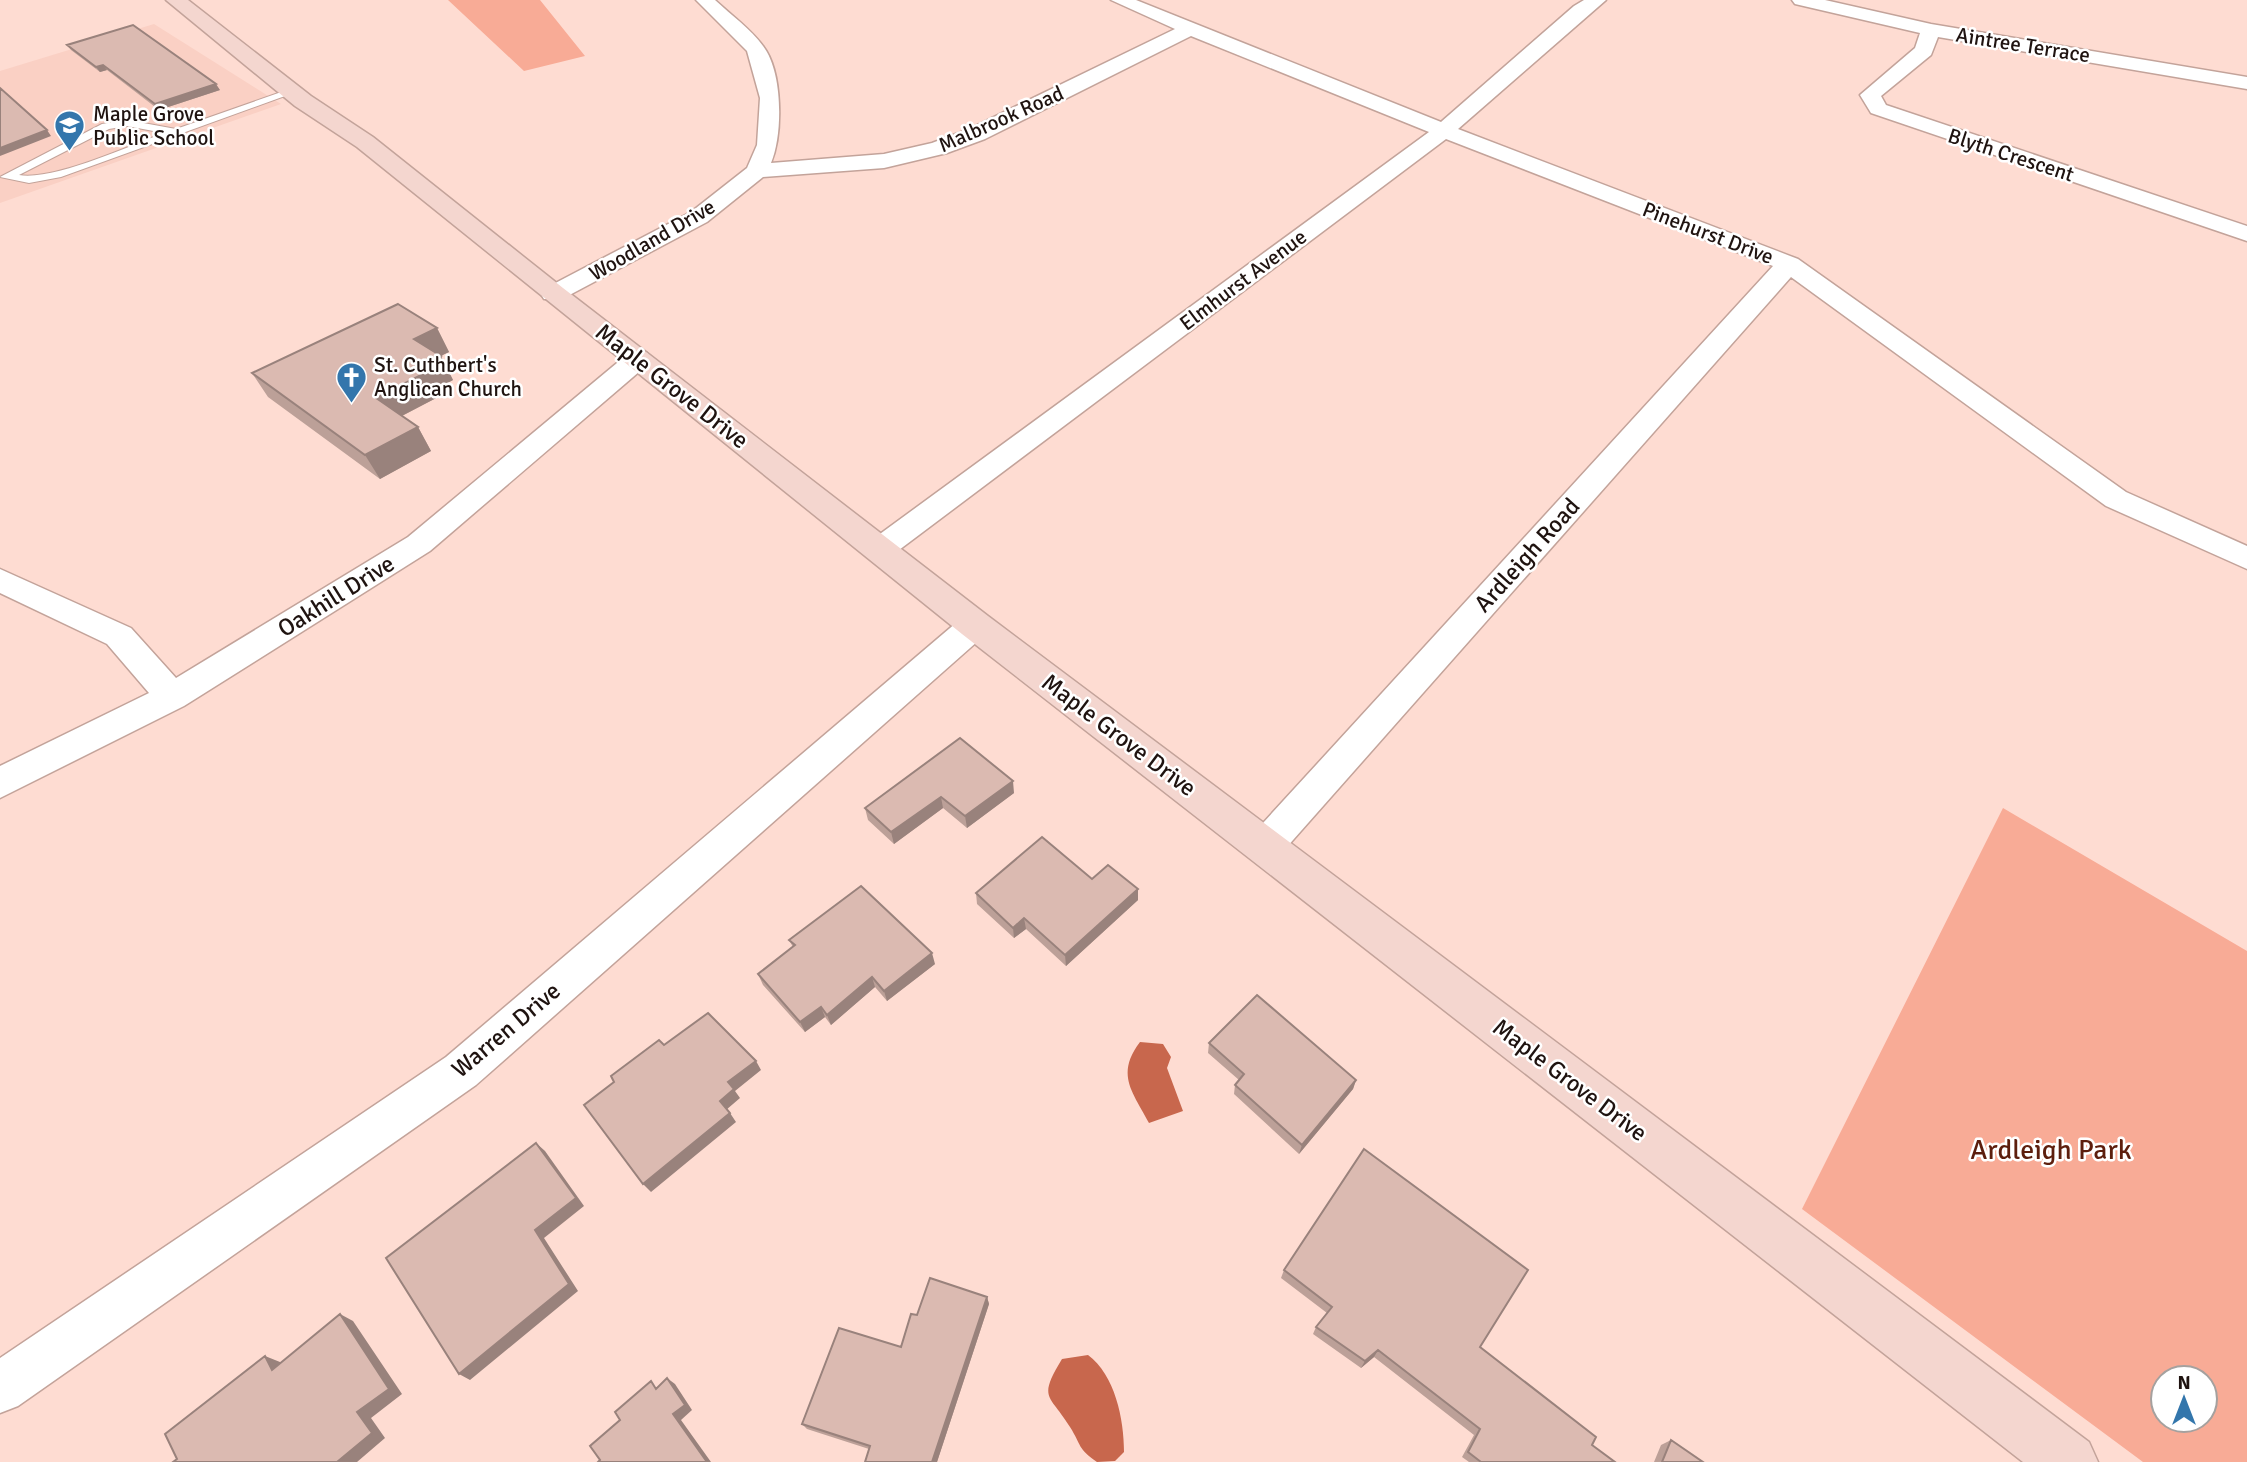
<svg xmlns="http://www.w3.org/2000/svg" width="2247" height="1462" viewBox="0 0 2247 1462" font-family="Signika,sans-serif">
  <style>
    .built { fill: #fad0c4 }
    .green { fill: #f8ab96; fill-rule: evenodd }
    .water { fill: #c8674d }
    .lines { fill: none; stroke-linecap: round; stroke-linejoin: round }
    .lane-casing { stroke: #c3a39a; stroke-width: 2 }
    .street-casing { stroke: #c3a39a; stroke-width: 3 }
    .secondary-casing { stroke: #c3a39a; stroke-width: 3 }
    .lane { fill: #fff; fill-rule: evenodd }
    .street { fill: #fff; fill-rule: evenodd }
    .secondary { fill: #f4d6cf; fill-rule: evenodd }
    .wall { fill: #bca098 }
    .shaded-wall { fill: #99827c }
    .building { fill: #dbbab1; stroke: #99827c; stroke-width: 2 }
    .labels { text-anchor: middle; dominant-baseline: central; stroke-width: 5; stroke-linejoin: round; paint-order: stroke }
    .far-street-label { font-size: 21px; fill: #1f1310; stroke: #fff }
    .far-poi-label { font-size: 21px; fill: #1f1310; stroke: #fff; text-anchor: start }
    .street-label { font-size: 24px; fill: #1f1310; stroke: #fff }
    .near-park-label { font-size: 28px; fill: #5d1e0d; stroke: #fff }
  </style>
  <rect width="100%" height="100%" fill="#fedcd2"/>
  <path class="built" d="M154 24 281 104 0 203V71Z"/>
  <path class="green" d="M448 0H540L585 56 524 71Z
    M2003 808 2247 951V1462H2143L1802 1209ZM2163 1378H2205V1420H2163Z"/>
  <path class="water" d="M1140 1042 1163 1044 1171 1057 1167 1068 1183 1111 1149 1123C1133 1092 1115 1075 1140 1042Z
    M1088 1355C1115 1375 1124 1419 1124 1452L1115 1461 1097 1462C1077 1448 1082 1446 1070 1427 1050 1394 1037 1400 1062 1359Z"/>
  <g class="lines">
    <defs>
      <path id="lane" d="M287 90 296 92 61 177 29 183 0 177 102 124 127 120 176 129ZM127 126 164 133C129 146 53 181 19 175L109 129Z"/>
      <path id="street" d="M696 0H715C731 15 751 29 763 46 783 72 783 134 771 163L884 154 932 143 969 129 1175 29 1111 0H1136L1441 122 1574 6 1584 0H1606L1458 129 1798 259 2126 492 2247 546V569L2106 506 1791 277 1278 857 1265 862 1252 857 1246 846 1252 835 1773 266 1446 139 891 556 880 560 869 556 865 549 869 542 1429 132 1191 36 985 139 947 153 884 168 763 177 707 222 562 299H544L541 294 544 289 691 212 747 168 757 145 760 98 747 51Z
        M1792 0H1825L1931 24 2247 77V89L1938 37 1931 55 1881 96 1886 105 2247 226V241L1871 113 1860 95 1915 48 1920 33 1795 4Z
        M638 351 647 353 651 359 647 365 430 551 184 706 0 798V766L149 693 107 644 0 593V569L131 628 176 678 408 537 629 353Z
        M975 613 987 617 991 625 987 633 476 1085 18 1406 0 1413V1358L446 1057 963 617Z"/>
      <path id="secondary" d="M166 0H188L311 96 373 137 563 288 988 616 2089 1442 2098 1462H2023L962 634 357 147 295 106Z"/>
    </defs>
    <use href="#lane" class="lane-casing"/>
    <use href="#street" class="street-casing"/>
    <use href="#secondary" class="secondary-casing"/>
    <use href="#lane" class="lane"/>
    <use href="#street" class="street"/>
    <use href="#secondary" class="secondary"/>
  </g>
  <path class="wall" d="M67 45 220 90 159 110 107 70 100 72 71 50Z
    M437 328 449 352 440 356 453 380 436 389 440 396 402 416 418 427 431 451 380 479 268 397 252 373Z
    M960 738 1014 793 967 828 943 808 894 844 868 820 865 808Z
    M1092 879 1138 900 1066 966 1026 929 1014 938 977 904 976 893Z
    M789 940 935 964 887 1001 875 987 831 1025 825 1017 805 1032 763 985 758 974 793 947Z
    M1209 1043 1356 1080 1353 1089 1299 1154 1234 1094 1235 1085 1239 1080 1208 1053Z
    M1284 1270 1480 1347 1592 1445 1615 1462H1469L1462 1457 1474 1435 1374 1357 1361 1368 1313 1334 1316 1327 1327 1313 1281 1278Z
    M987 1297 989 1304 937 1462H865L869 1449 807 1429 802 1424 901 1347 917 1315Z
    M1671 1440 1703 1462H1654L1661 1445Z"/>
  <path class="shaded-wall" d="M103 65 107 70 100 72 96 67Z
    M216 84 220 90 159 110 155 104Z
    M47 130 51 136 0 156V148Z
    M437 328 449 352 426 363 414 339Z
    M441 356 453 380 436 389 440 396 390 422 376 398 420 367Z
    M418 427 431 451 380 479 365 455Z
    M1013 781 1014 793 967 828 965 816Z
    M941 797 943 808 894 844 891 832Z
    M1138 889V900L1066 966 1065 955Z
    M1024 918 1026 929 1014 938 1013 928Z
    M932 953 935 964 887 1001 884 991Z
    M872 977 875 987 831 1025 827 1015Z
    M821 1007 825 1017 805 1032 800 1022Z
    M756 1061 761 1070 735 1091 740 1098 726 1110 720 1101 728 1082Z
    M1356 1080 1353 1089 1299 1154 1302 1145Z
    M730 1113 736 1122 651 1192 643 1184Z
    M536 1143 545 1151 584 1206 544 1238 578 1291 470 1380 459 1374 535 1230Z
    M987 1297 989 1304 937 1462H932Z
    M340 1314 353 1321 402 1394 371 1418 385 1438 357 1462H337L357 1412Z
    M1378 1350 1374 1357 1361 1368 1365 1361Z
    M265 1356 280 1362 286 1376 272 1370Z
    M667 1378 675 1384 692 1410 681 1420 711 1462H707L673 1414Z"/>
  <path class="building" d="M133 25 216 84 155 104 103 65 96 67 67 45Z
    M0 88 47 130 0 148Z
    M398 304 437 328 414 339 441 356 420 367 427 372 376 398 418 427 365 455 252 373Z
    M960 738 1013 781 965 816 941 797 891 832 865 808Z
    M1042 837 1092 879 1108 865 1138 889 1065 955 1024 918 1013 928 976 893Z
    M861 886 932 953 884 991 872 977 827 1015 821 1007 800 1022 758 974 795 945 789 940Z
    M1257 995 1356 1080 1302 1145 1235 1085 1244 1074 1209 1043Z
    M708 1013 756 1061 728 1082 734 1089 720 1101 730 1113 643 1184 584 1105 614 1082 611 1076 659 1040 664 1045Z
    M536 1143 576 1198 535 1230 569 1284 459 1374 386 1258Z
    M1364 1149 1528 1270 1480 1347 1596 1437 1592 1445 1615 1462H1481L1468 1452 1480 1429 1378 1350 1365 1361 1316 1327 1332 1307 1284 1270Z
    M930 1278 987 1297 932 1462H865L870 1446 802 1424 839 1328 901 1347 911 1314 917 1315Z
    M340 1314 389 1389 357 1412 372 1433 337 1462H173L177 1459 165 1434 265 1356 272 1370Z
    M667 1378 685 1405 673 1414 707 1462H598L600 1460 590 1446 620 1420 615 1412 651 1381 656 1389Z
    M1671 1440 1703 1462H1662Z"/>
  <defs>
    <symbol id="school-pin" viewBox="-11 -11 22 30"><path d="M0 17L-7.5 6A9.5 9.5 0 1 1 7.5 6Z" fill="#3376ac" stroke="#fff"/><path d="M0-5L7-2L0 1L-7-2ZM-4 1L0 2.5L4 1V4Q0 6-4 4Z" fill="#fff"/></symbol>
    <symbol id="church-pin" viewBox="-11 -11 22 30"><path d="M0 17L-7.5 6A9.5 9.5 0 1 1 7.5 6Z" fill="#3376ac" stroke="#fff"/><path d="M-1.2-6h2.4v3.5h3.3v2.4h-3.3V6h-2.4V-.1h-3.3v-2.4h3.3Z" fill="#fff"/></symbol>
  </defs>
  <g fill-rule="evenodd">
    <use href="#school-pin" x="52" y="108" width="35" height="47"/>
    <use href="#church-pin" x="334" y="360" width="35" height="47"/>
  </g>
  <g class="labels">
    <g class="far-street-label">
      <text transform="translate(2023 45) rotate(9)">Aintree Terrace</text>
      <text transform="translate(1001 119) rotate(-24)">Malbrook Road</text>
      <text transform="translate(2011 155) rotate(18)">Blyth Crescent</text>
      <text transform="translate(1708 233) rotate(21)">Pinehurst Drive</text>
      <text transform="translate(652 240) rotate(-30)">Woodland Drive</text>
      <text transform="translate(1243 280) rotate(-37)">Elmhurst Avenue</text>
    </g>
    <g class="far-poi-label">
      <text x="93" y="114">Maple Grove<tspan x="93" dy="24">Public School</tspan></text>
      <text x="374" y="365">St. Cuthbert's<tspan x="374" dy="24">Anglican Church</tspan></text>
    </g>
    <g class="street-label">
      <text transform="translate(672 386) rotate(38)">Maple Grove Drive</text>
      <text transform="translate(1527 555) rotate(-48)">Ardleigh Road</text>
      <text transform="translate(336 596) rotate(-32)">Oakhill Drive</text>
      <text transform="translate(1119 735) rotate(37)">Maple Grove Drive</text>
      <text transform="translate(506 1030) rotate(-40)">Warren Drive</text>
      <text transform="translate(1570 1080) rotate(37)">Maple Grove Drive</text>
    </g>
    <g class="near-park-label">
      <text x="2051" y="1150">Ardleigh Park</text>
    </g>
  </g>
  <g transform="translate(2184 1399)"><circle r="33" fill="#ffffff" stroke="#a5a19f" stroke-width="2"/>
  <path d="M0-5L12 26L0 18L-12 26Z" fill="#3376ac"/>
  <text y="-10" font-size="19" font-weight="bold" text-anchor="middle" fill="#1f1310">N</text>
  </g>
</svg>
